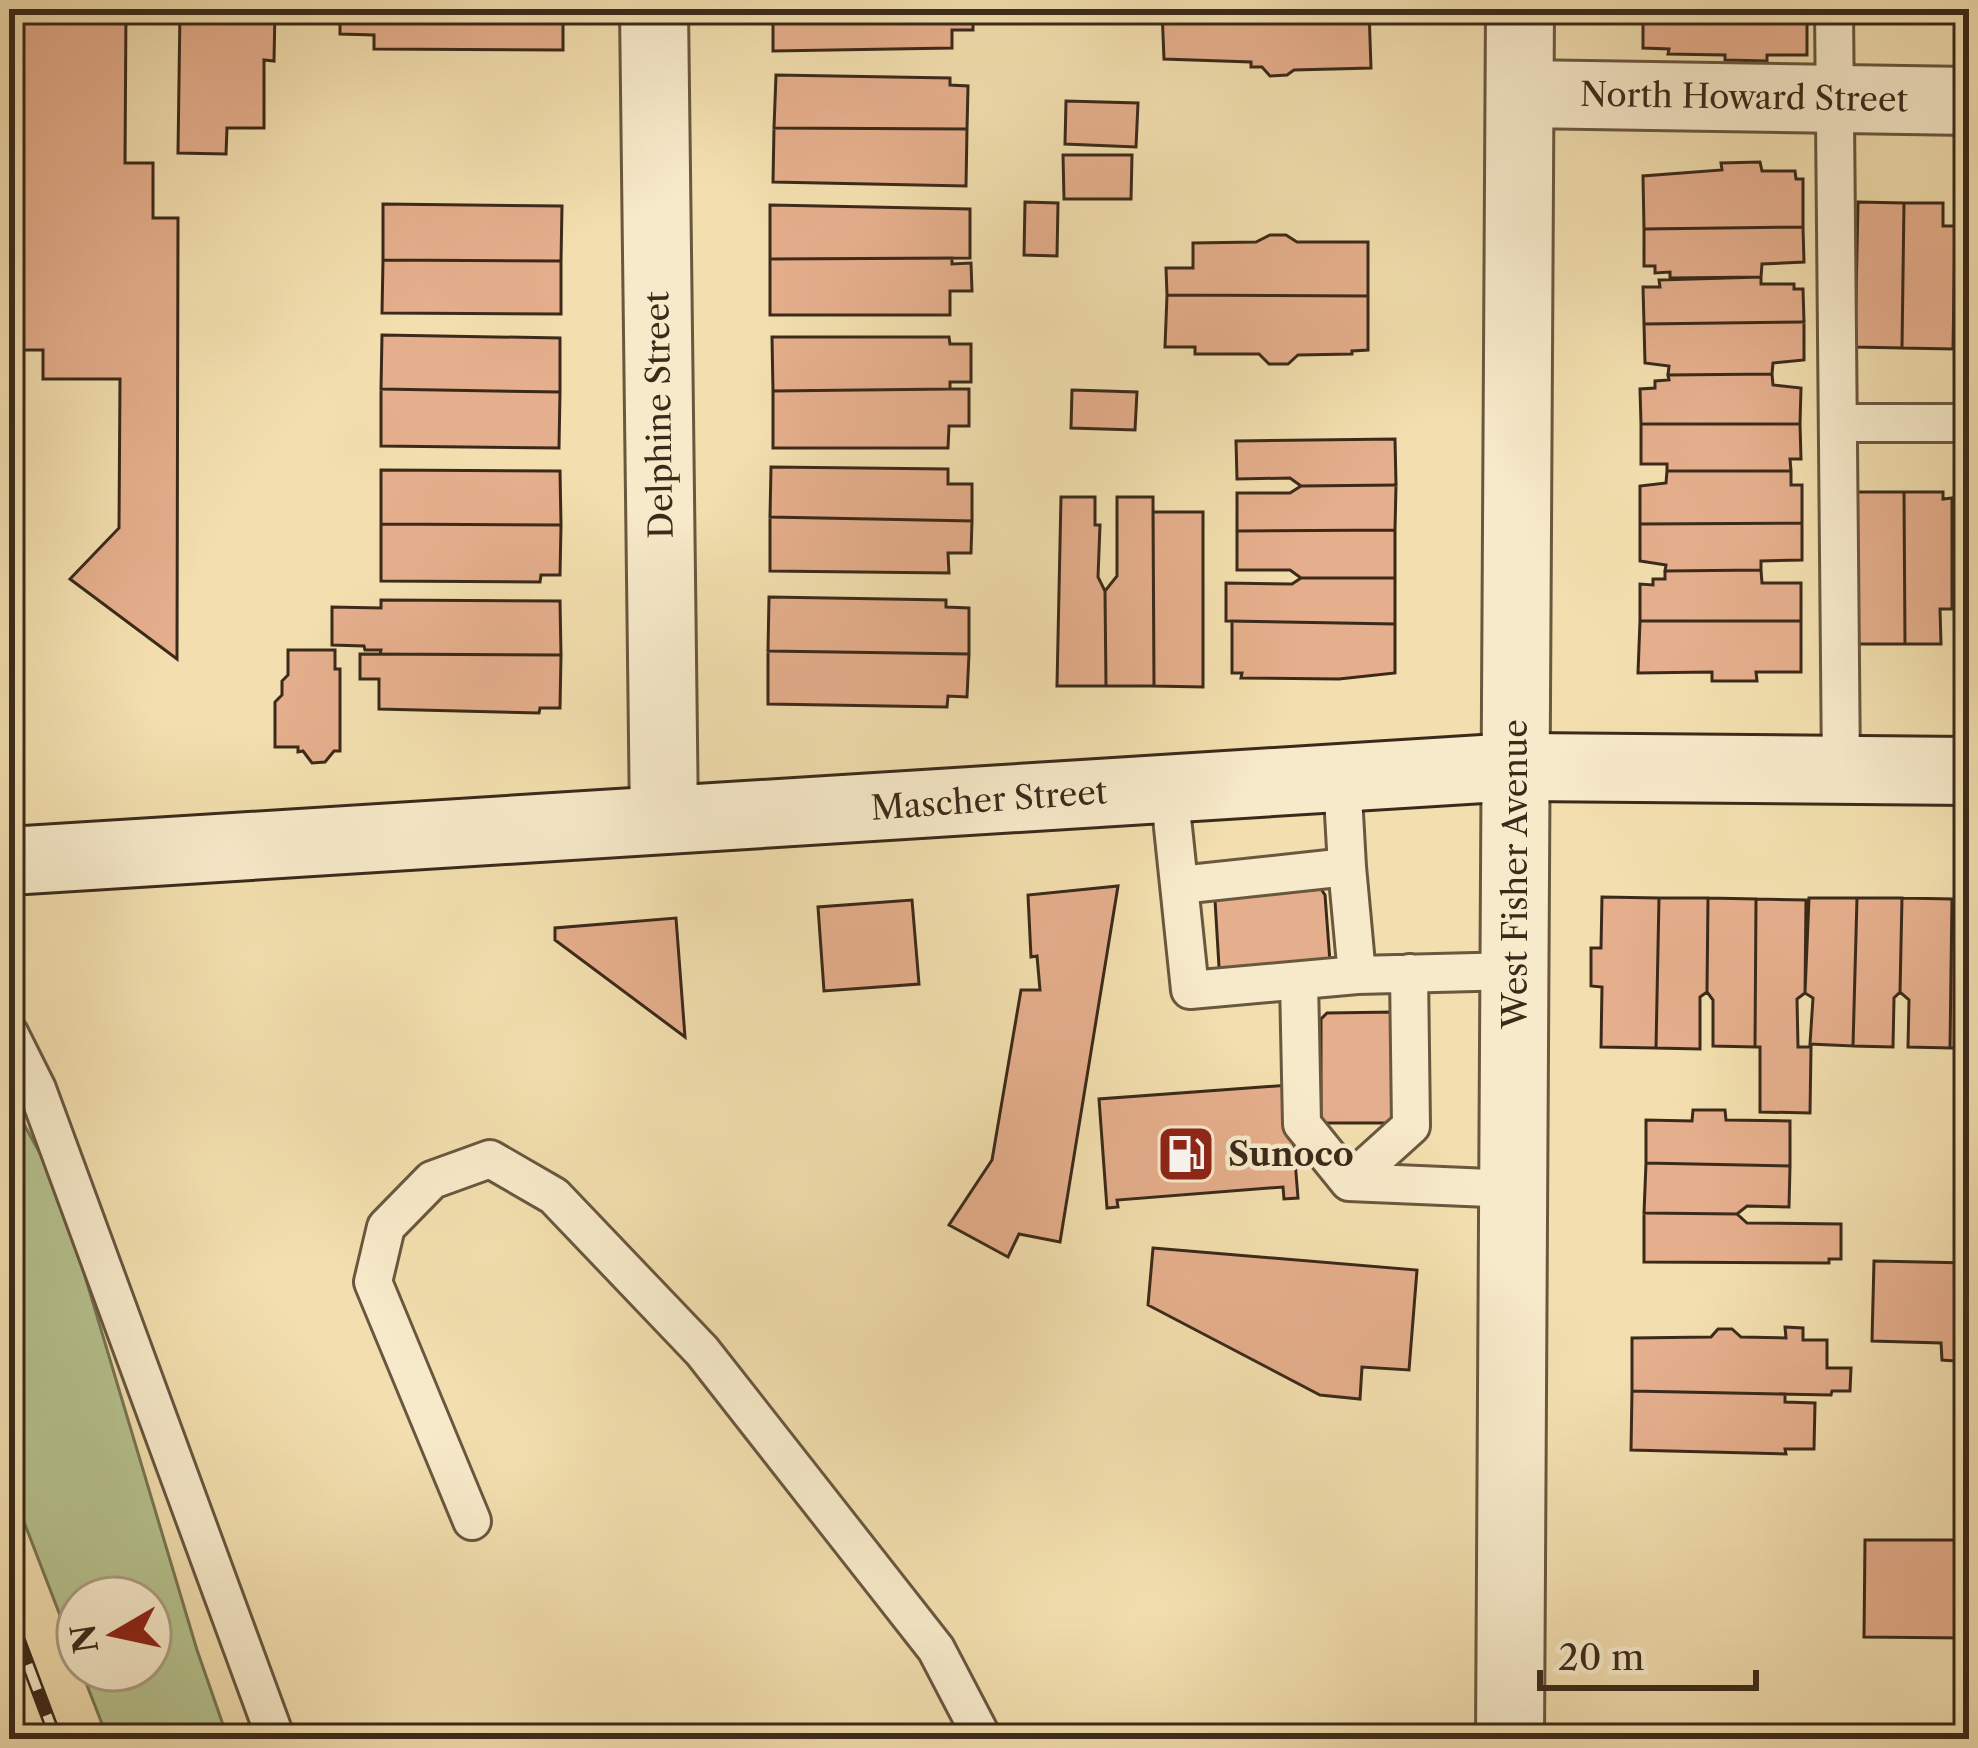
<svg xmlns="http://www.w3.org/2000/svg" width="1978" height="1748" viewBox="0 0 1978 1748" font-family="'Libre Caslon Text',serif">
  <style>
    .green { fill: #b6c28e; stroke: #787654; stroke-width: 3 }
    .building { fill: #e5ae8c; stroke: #3b2a1a; stroke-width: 3 }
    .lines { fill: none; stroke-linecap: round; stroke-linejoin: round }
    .lane-casing { stroke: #69573f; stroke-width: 42 }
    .street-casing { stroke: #69573f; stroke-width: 72 }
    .secondary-casing { stroke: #3b2a1a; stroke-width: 72 }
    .lane { stroke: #f7eaca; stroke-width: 36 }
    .street { stroke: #f7eaca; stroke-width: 66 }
    .secondary { stroke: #f7eaca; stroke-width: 66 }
    .rail-casing { stroke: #3b2a1a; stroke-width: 14 }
    .rail { stroke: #f7eaca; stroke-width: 9; stroke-dasharray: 27; stroke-linecap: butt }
    .labels { text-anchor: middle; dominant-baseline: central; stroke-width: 9; stroke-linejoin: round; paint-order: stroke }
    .street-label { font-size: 33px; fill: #3b2a1a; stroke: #f7eaca }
    .poi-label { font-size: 33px; font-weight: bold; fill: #3b2a1a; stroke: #f7eaca; text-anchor: start }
  </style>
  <rect width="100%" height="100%" fill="#f2deae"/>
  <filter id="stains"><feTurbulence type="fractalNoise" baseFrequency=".00167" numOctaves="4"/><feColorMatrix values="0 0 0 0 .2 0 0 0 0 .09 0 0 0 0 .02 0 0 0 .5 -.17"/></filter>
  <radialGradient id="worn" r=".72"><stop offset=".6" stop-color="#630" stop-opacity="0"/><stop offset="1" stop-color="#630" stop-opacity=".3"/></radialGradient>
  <path class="green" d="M9 1097 58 1186 197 1650 228 1739H108L81 1670H150V1598H78V1662L9 1483Z"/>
  <path class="building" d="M9 9H126L125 163H153V218H178L177 659 70 579 119 528 120 379H43V350H9Z
    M180 9H275L274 61 264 60V128H227L226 154 178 153Z
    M340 9H563V50L374 49V35L340 34Z
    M773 9H973V30H952V48L773 51Z
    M1196 9H1369V10H1196Z
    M1643 9H1807V55H1767V61L1725 60V55L1668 54 1669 49 1643 48Z
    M1162 10H1369L1371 68 1294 70 1287 75 1270 76 1262 67H1251V62L1164 59Z
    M776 75 950 78V85L968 86 967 129 774 128Z
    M1066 101 1138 103 1136 147 1065 144Z
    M774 128 967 129 966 186 773 182Z
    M1063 155H1132L1131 199H1064Z
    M1760 162 1762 171H1795L1796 179H1803V227L1644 229 1643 176 1722 170 1721 163Z
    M1025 202 1058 203 1057 256 1024 255Z
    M1858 202 1904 203 1902 348 1855 347Z
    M1904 203H1943V226H1955L1953 349 1902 348Z
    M383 204 562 206 561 261 383 260Z
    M770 205 970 209V258L770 259Z
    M1969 223V349H1953L1955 226Z
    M1803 227 1804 262 1762 264 1761 277 1670 278V272L1655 273V266H1644V229Z
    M1270 235H1286L1297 242H1368V296L1167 295 1166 268H1193V243L1256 242Z
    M952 258V264L971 263 972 291H950V315H770V259Z
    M383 260 561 261V314L382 313Z
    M1761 277V284H1794V289H1803L1804 322 1644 324 1643 287H1660L1659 280Z
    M1167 295 1368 296V350L1352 351V354L1298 355 1288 364H1269L1259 354H1195V347H1165Z
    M1804 322V360L1773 363 1772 374 1668 375 1669 366 1645 363 1644 324Z
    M382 335 560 338V392L381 389Z
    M772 337H949L950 344H971V382H950V389L773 391Z
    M1772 374 1773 385 1801 388 1800 424H1641L1640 389 1655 388V381L1669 380 1668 375Z
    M381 389 560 392 559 448 381 446Z
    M950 389H969V426H949L948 448H773V391Z
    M1072 390 1137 392 1135 430 1071 428Z
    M1641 424H1800L1801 459H1790L1791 471H1667V464H1641Z
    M1395 439 1396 485 1301 486 1290 478 1237 479 1236 441Z
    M771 467 948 469V484H972V521L770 517Z
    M381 470 560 471 561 525 381 524Z
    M1667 471H1791V485H1802V523L1640 524V486L1666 483Z
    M1396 485 1395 530 1237 531V493H1290L1301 486Z
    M1965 491H1969V629L1966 609H1952V498H1965Z
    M1855 492H1904L1905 644H1856Z
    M1904 492H1943V499L1952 498V609H1940L1941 644H1905Z
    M1061 497H1095V525H1100L1098 577 1105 591 1106 686H1057Z
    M1117 497H1153L1154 686H1106L1105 591 1117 576Z
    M1153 512H1203V687L1154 686Z
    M770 517 972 521 971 553H948L949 573 770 571Z
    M1802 523V560L1761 561V570L1665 571 1666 565 1640 561V524Z
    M381 524 561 525 560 575H541L540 582 381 581Z
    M1395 530V578H1301L1290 570H1237V531Z
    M1761 570 1762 583H1801V621H1640V584L1653 585V579H1665V571Z
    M1301 578H1395V624L1226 621V583L1292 584Z
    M769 597 946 600V607L969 608V654L768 651Z
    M381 600 560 601 561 655 380 654 381 650H365L364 646 332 645V607L381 608Z
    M1232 621 1395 624V673L1339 679 1241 678 1242 673H1232Z
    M1640 621H1801V672H1756L1757 681H1712V672L1638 673Z
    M288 650H335V669H340V751H334L325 762 312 763 303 751 298 752V747H275V702L282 695V681L288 675Z
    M768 651 969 654 967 697 948 696 947 707 768 704Z
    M360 654 561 655 560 708H540L539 713 379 709V679H360Z
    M1118 886 1060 1242 1019 1234 1008 1257 949 1225 992 1160 1021 990H1040L1037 956 1031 957 1028 895Z
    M1319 886 1325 895 1330 962 1224 973 1219 967 1215 900 1221 892Z
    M1602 897 1659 898 1656 1048 1601 1047 1602 987 1591 986V948H1601Z
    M1659 898H1708L1707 992 1700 997V1049L1656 1048Z
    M1708 898 1756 899 1755 1047 1713 1046V1000L1707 992Z
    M1809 898H1857L1853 1046 1810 1044 1813 998 1805 993Z
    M1857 898H1902L1900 992 1894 998 1893 1047 1853 1046Z
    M1902 898 1952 899 1950 1048 1908 1047 1909 1000 1900 992Z
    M1756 899 1806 900 1805 993 1797 999 1798 1047H1811L1810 1113 1760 1112V1047H1755Z
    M1952 899H1969V1048H1950Z
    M912 900 919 984 824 991 818 907Z
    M676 918 685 1037 555 940V928Z
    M1394 1012V1123H1325L1321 1119V1019L1327 1013Z
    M1289 1085 1298 1198 1284 1199 1283 1187 1117 1200 1118 1207 1107 1208 1099 1099Z
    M1693 1110H1725L1726 1120 1790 1121V1166L1646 1163V1120L1692 1121Z
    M1646 1163 1790 1166 1789 1207 1747 1206 1737 1214 1644 1213Z
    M1644 1213 1737 1214 1747 1223 1841 1224V1259H1829V1263L1644 1262Z
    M1153 1248 1417 1270 1409 1370 1362 1367 1360 1399 1320 1395 1148 1305Z
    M1874 1261 1969 1263V1362L1942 1360 1941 1343 1872 1341Z
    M1785 1327 1803 1328V1340H1827V1368H1851L1850 1391H1832L1831 1395 1632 1391V1338L1711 1337 1718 1329H1732L1741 1337 1786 1338Z
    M1632 1391 1785 1394V1402L1815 1403 1814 1449H1785L1786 1454 1631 1450Z
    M1865 1540H1964V1638L1864 1637Z"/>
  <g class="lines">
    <defs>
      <path id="lane" d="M1834 9 1841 770
        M1838 423H1969
        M1342 778 1347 867
        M1169 789 1190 990 1357 975 1515 971
        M1180 885 1347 867 1357 975
        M1299 981 1302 1124 1349 1182 1513 1189
        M9 1033 37 1089 276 1739
        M1349 1182 1411 1126 1409 973
        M472 1521 373 1282 386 1227 432 1180 490 1159 554 1196 702 1351 936 1649 983 1739"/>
      <path id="street" d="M654 9 664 820
        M1520 94 1969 101
        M1510 1739 1520 9"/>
      <path id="secondary" d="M9 861 1515 767 1969 771"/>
    </defs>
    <use href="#lane" class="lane-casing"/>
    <use href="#street" class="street-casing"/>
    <use href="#secondary" class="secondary-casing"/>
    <use href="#lane" class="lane"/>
    <use href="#street" class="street"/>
    <use href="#secondary" class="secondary"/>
    <defs>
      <path id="rail" d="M9 1614 56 1739"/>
    </defs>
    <use href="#rail" class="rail-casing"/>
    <use href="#rail" class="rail"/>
  </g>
  <defs>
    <symbol id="fuel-square" viewBox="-11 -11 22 22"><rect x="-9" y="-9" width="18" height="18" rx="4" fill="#8f2418" stroke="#f7eaca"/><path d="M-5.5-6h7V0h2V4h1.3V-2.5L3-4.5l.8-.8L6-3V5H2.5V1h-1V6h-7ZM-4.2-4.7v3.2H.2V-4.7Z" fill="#fff"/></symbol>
  </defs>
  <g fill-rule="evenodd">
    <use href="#fuel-square" x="1153" y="1121" width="66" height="66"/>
  </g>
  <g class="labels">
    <g class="street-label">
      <text transform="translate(1744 97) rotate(1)">North Howard Street</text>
      <text transform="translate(659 415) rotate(-91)">Delphine Street</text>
      <text transform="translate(989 800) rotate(-4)">Mascher Street</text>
      <text transform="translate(1515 874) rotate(-90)">West Fisher Avenue</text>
    </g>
    <g class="poi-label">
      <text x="1228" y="1154">Sunoco</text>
    </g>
  </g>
  <rect width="1978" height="1748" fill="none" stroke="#f2deae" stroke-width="48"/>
  <rect x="12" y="12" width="1954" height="1724" fill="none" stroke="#3b2a1a" stroke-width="6"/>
  <rect x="24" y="24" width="1930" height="1700" fill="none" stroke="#3b2a1a" stroke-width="3"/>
  <g transform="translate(114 1634) rotate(261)"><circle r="57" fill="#f7eaca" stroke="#ac9d84" stroke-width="3"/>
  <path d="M0-9L21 45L0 30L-21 45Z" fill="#8f2418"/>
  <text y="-18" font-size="33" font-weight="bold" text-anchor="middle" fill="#3b2a1a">N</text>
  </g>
  <path d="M1540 1670v18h216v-18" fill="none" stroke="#3b2a1a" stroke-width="6"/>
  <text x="1558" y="1670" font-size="36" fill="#3b2a1a" stroke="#f7eaca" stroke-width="9" paint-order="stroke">20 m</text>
  <rect width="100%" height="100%" filter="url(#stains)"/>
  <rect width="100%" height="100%" fill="url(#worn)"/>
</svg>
